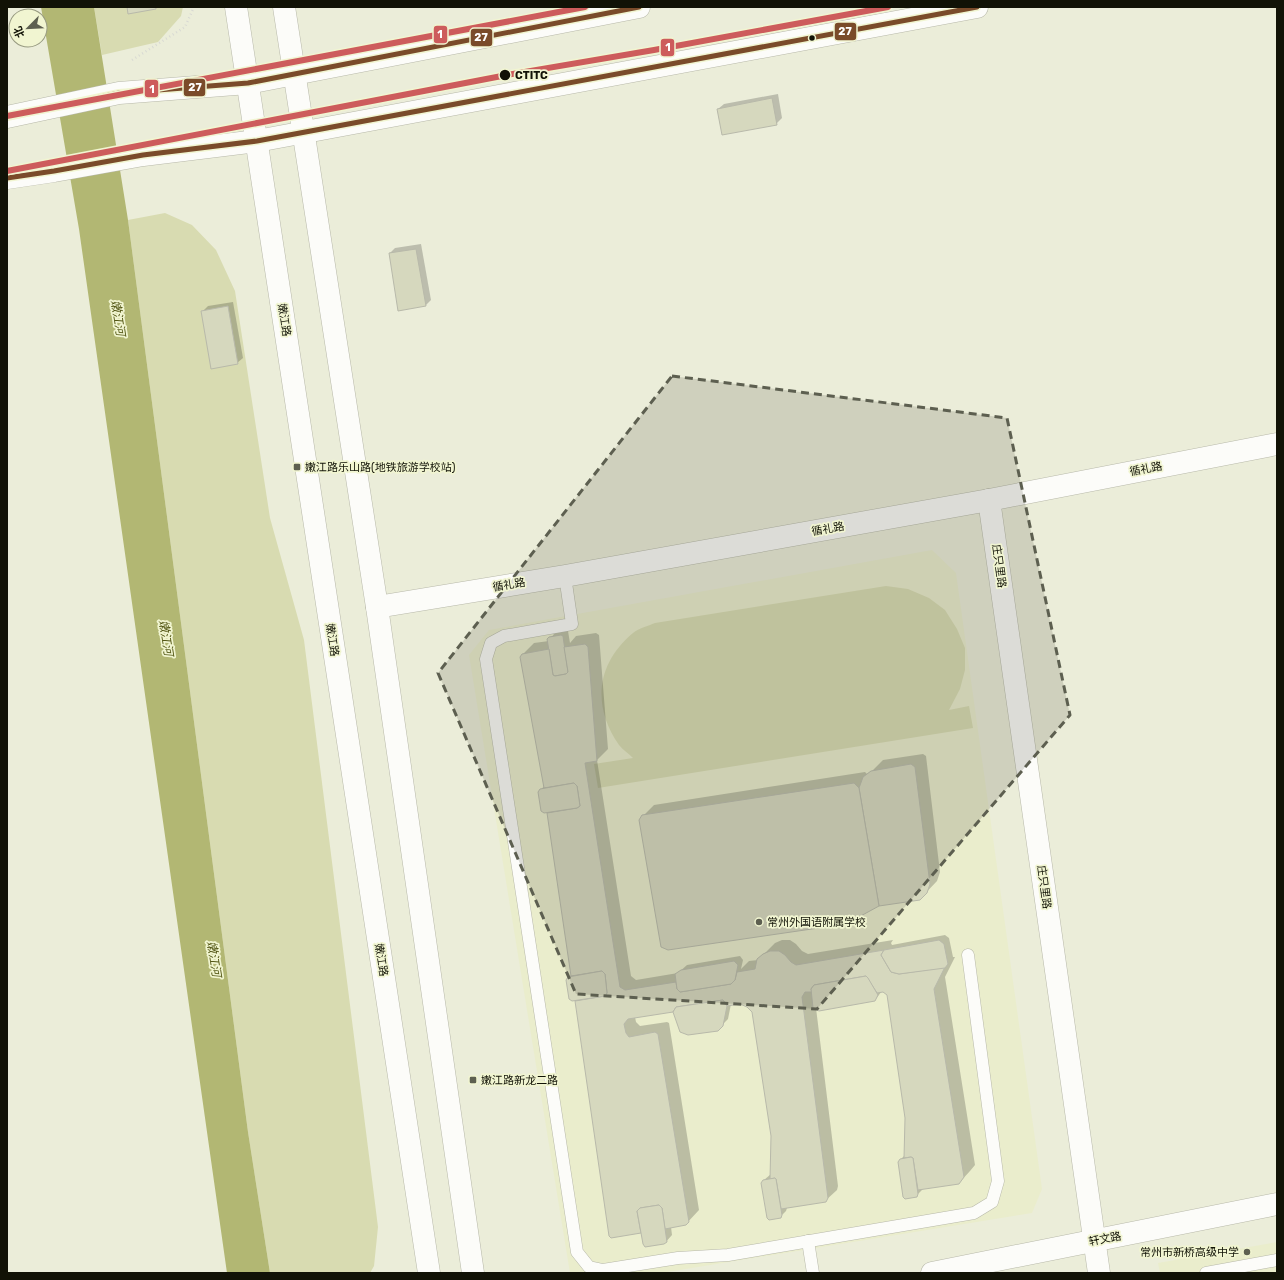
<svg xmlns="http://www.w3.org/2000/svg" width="1284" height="1280" font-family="Rubik,'Noto Sans SC',sans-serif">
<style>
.built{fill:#eaedcc}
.green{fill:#d8dbb1}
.water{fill:#b2b773}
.shadow{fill:#0003}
.building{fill:#d6d8be;stroke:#b8b9aa}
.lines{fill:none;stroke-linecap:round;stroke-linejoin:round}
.service-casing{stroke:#b7b8a9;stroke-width:13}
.minor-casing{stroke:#b7b8a9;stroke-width:23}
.tertiary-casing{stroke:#b7b8a9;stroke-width:23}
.secondary-casing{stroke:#b7b8a9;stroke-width:23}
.path{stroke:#d8d9d3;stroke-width:2.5;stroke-dasharray:1 3;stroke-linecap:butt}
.service{stroke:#fcfcf9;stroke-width:12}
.minor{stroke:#fcfcf9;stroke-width:22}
.tertiary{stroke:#fcfcf9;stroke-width:22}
.secondary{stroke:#fcfcf9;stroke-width:22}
.bus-1-casing{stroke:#f1f5d1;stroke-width:8}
.bus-1{stroke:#7a4b2a;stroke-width:5}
.metro-1-casing{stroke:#f1f5d1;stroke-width:9}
.metro-1{stroke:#cd5c5c;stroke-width:6}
.marked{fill:#5d5f50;fill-opacity:0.2;stroke:#5d5f50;stroke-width:3;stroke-dasharray:8 5;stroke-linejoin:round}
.bus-dot{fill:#111206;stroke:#f1f5d1;stroke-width:1.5}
.poi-dot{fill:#5d5f50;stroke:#f1f5d1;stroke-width:1.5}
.labels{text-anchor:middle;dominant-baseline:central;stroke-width:3.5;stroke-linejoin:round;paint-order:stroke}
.stop-label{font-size:11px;font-weight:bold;fill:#111206;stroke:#f1f5d1;text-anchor:start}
.street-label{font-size:11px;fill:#111206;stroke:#f1f5d1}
.poi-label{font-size:11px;fill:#111206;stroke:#f1f5d1;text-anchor:start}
.water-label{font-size:12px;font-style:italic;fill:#535715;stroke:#f1f5d1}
.line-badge{stroke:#f1f5d1;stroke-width:1.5}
.badge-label{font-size:11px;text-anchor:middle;font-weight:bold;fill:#fff}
</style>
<rect width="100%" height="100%" fill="#ebedd9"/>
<g class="built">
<polygon points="932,550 956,573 1042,1189 1032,1213 661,1273 570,1273 469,655 489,630"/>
<polygon points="1277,1242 1277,1273 1160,1273 1158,1263"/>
</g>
<g class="green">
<polygon points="94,7 183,7 181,16 158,42 102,55"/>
<polygon points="165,213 192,225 216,250 235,291 270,518 304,640 378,1227 374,1266 370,1273 270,1273 248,1132 128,220"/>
<path d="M886 586 908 589 929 598 945 610 957 629 965 648V670L960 689 949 710 969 706 973 728 598 788 594 764 633 758C628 753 623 750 619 745 592 706 596 664 633 633 639 628 648 626 655 623Z"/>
</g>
<polygon class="water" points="41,7 94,7 128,220 248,1132 270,1273 227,1273 79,229"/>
<g class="shadow">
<polygon points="778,94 782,118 776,124 718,109 724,104"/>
<polygon points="421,244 431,300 425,306 390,253 395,248"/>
<polygon points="233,302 243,358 237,363 202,312 208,306"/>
<polygon points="556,631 568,631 570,643 576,636 596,633 599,635 608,749 597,760 631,976 636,980 678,973 687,965 740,956 743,960 741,969 749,961 758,960 775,943 782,940 790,940 796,944 802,951 808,954 893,940 891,943 892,945 945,935 949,938 953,957 955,957 945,977 975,1165 970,1171 959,1183 924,1188 916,1196 900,1160 905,1155 906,1118 888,995 882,991 875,1000 816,1008 838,1186 837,1190 825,1201 787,1208 786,1211 780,1217 764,1180 771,1174 772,1136 753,1012 748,1006 740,1003 731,1004 728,1019 717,1030 676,1010 635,1017 636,1022 640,1026 667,1022 669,1023 699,1210 686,1224 671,1227 672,1235 664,1244 642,1231 610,1235 576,1000 569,977 572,974 548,813 550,812 541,790 544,786 523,654 534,643 549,641"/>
<polygon points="923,754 926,756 940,872 937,881 920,899 643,816 654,805 865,772 868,775 883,760"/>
</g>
<g class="building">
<polygon points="127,7 156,7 156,9 128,14"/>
<polygon points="772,98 777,125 722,135 717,109"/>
<polygon points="416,249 426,306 398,311 389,253"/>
<polygon points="228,306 238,364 211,369 201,311"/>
<polygon points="561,635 563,636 568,672 566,674 555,676 553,675 547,639 549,637"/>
<polygon points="585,644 588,647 597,761 585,763 620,987 625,990 676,982 677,989 680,992 731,984 735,980 737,972 755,969 757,959 763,954 770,951 779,951 785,955 791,962 796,965 884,950 881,955 891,972 899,974 945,967 934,989 964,1177 959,1184 918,1190 913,1158 911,1157 904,1158 905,1118 887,995 883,992 877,993 866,976 814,985 811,989 812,992 805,992 802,997 828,1198 826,1202 781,1209 776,1179 775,1178 770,1179 771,1136 752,1012 747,1007 740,1004 727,1006 723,1000 676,1007 673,1012 628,1019 624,1024 626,1033 629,1037 655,1032 658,1034 689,1222 686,1225 665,1229 662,1208 659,1205 640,1208 637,1211 641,1233 611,1238 609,1236 575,1001 605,996 607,993 605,974 602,971 571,976 547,813 577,808 580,806 577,786 574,783 544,788 520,657 522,654 549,649 553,675 555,676 566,674 568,672 564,647"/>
<polygon points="911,764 915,767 930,884 927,893 920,900 879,906 859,788 863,777 871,771"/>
<polygon points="574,783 577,786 580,806 577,808 544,813 541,811 538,792 540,789"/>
<polygon points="854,783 859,788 879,906 846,924 668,950 661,947 639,820 642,815"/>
<polygon points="939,940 944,944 948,964 945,968 899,974 891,972 881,955 884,950"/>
<polygon points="734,961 738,965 735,980 731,984 680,992 677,989 675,974 681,970"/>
<polygon points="602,971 605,974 607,993 605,996 572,1001 569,999 566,980 568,977"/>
<polygon points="866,976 868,978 878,995 875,1001 819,1011 813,1008 811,989 814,985"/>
<polygon points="723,1000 727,1006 723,1026 718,1031 688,1035 680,1032 673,1012 676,1007"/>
<polygon points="911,1157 913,1158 918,1194 917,1197 905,1199 903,1197 898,1162 900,1159"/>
<polygon points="775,1178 776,1179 782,1215 781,1218 769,1220 767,1218 761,1183 763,1180"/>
<polygon points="659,1205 662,1208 667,1242 664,1244 645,1247 643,1244 637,1211 640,1208"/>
</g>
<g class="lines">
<g class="service-casing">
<g id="service">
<polyline points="565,576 572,624 504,636 491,643 486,659 577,1252 589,1267 603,1270 678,1258 728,1255 974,1213 992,1202 998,1181 968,955"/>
<polyline points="808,1241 813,1273"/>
<polyline points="1206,1273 1277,1260"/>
</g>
</g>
<g class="minor-casing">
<g id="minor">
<polyline points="989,500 1099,1273"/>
<polyline points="377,607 565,576 989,500 1277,444"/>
</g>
</g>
<g class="tertiary-casing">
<polyline id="tertiary" points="932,1273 1277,1204"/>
</g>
<g class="secondary-casing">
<g id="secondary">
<polyline points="236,7 429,1273"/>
<polyline points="284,7 377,607 473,1273"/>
<polyline points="7,117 119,93 248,83 639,7"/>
<polyline points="7,178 54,171 143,155 257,141 977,7"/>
</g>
</g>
<polyline class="path" points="132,60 185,27 194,7"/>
<use href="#service" class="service"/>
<use href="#minor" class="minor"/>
<use href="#tertiary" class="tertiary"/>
<use href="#secondary" class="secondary"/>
<g class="bus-1-casing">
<g id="bus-1">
<polyline points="7,117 119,93 248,83 639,7"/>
<polyline points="7,178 54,171 143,155 257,141 977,7"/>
</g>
</g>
<use href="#bus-1" class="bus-1"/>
<g class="metro-1-casing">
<g id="metro-1">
<polyline points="7,116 585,7"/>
<polyline points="7,171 507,75 654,50 888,7"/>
</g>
</g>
<use href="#metro-1" class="metro-1"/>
</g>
<path class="marked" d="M672 376 1007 418 1070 715 817 1009 576 994 438 673Z"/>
<g class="bus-dot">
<circle cx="812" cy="38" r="3.5"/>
<circle cx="505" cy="75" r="6"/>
</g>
<g class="poi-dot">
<rect x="293" y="463" width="8" height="8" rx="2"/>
<circle cx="759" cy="922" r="4"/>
<rect x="469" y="1076" width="8" height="8" rx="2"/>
<circle cx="1247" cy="1252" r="4"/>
</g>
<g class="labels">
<g class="stop-label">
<text x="515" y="75">CTITC</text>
</g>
<g class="street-label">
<text transform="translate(284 320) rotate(81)">嫩江路</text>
<text transform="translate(1146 469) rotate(-11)">循礼路</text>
<text transform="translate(828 529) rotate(-10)">循礼路</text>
<text transform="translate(999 566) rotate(82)">庄只里路</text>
<text transform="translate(509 585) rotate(-9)">循礼路</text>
<text transform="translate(332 640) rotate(81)">嫩江路</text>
<text transform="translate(1044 887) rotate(82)">庄只里路</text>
<text transform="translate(381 960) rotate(81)">嫩江路</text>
<text transform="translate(1105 1239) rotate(-11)">轩文路</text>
</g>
<g class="poi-label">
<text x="305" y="467">嫩江路乐山路(地铁旅游学校站)</text>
<text x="767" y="922">常州外国语附属学校</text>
<text x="481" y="1080">嫩江路新龙二路</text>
<text x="1239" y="1252" text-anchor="end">常州市新桥高级中学</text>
</g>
<g class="water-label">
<text transform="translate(118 318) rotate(81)">嫩江河</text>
<text transform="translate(166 638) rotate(81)">嫩江河</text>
<text transform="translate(214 959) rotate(81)">嫩江河</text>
</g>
</g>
<g class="line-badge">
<rect x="834" y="22" width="23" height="19" rx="4" fill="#7a4b2a"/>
<rect x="433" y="25" width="15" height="19" rx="4" fill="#cd5c5c"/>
<rect x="470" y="28" width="23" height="19" rx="4" fill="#7a4b2a"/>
<rect x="660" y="38" width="15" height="19" rx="4" fill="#cd5c5c"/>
<rect x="183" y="78" width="23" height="19" rx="4" fill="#7a4b2a"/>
<rect x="144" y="79" width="15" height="19" rx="4" fill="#cd5c5c"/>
</g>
<g class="badge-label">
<text x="845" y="35">27</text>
<text x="440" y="38">1</text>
<text x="481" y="41">27</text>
<text x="668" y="51">1</text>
<text x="195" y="91">27</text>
<text x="152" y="93">1</text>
</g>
<rect width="1284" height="1280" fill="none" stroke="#111206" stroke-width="16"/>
<g transform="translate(28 28) rotate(246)"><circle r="19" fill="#f1f5d1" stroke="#979a80"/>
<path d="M0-3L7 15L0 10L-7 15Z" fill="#5d5f50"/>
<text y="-6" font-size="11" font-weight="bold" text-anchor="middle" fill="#111206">北</text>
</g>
</svg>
